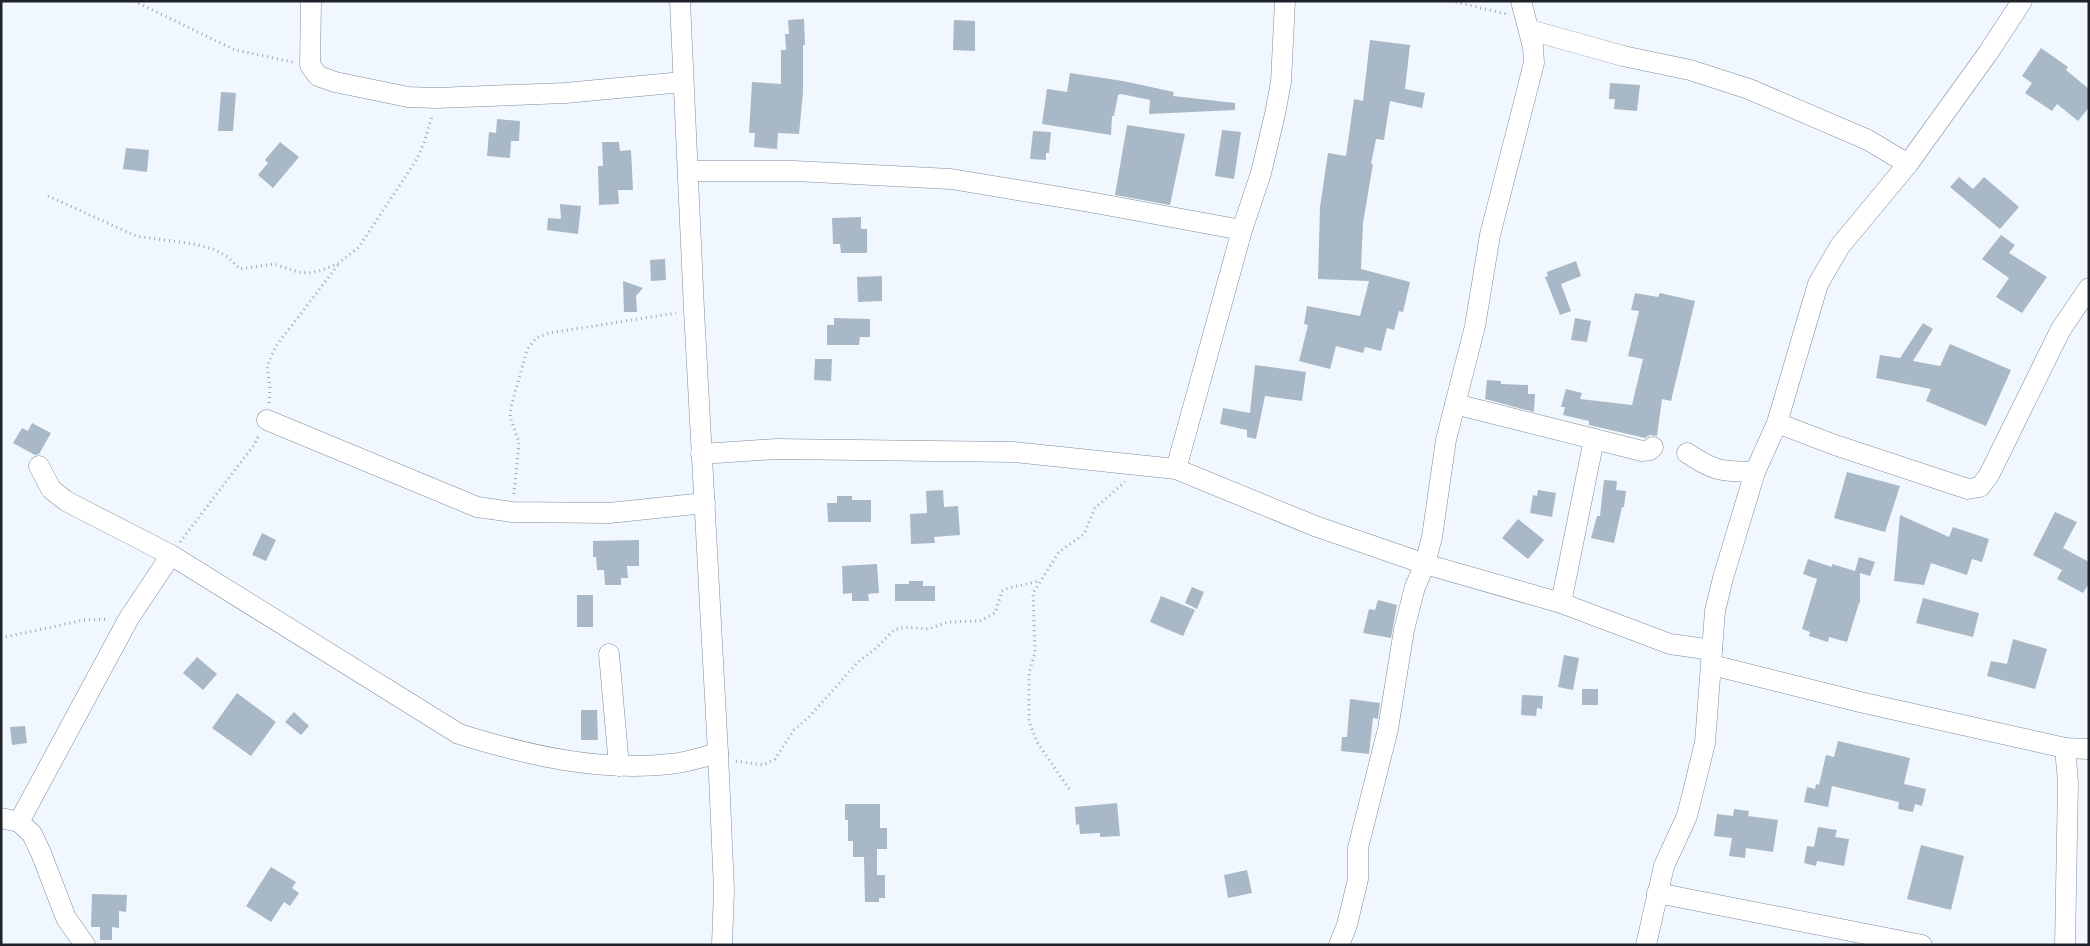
<svg xmlns="http://www.w3.org/2000/svg" width="2090" height="946" font-family="Roboto,sans-serif">
<style>
.building{fill:#a9b8c7}
.lines{fill:none;stroke-linecap:round;stroke-linejoin:round}
.minor-casing{stroke:#7e8c9b;stroke-width:21}
.path{stroke:#9fa5ac;stroke-width:3;stroke-dasharray:1 4;stroke-linecap:butt}
.minor{stroke:#fff;stroke-width:20}
</style>
<rect width="100%" height="100%" fill="#f1f7fe"/>
<g class="building">
<polygon points="804,19 805,45 803,45 803,92 799,134 778,133 777,149 754,147 755,133 749,133 752,82 781,84 781,50 786,50 785,34 789,34 788,20"/>
<polygon points="954,20 975,21 975,51 953,50"/>
<polygon points="1370,40 1410,45 1405,89 1425,93 1422,108 1390,101 1384,140 1376,139 1371,164 1373,164 1363,223 1361,269 1410,282 1403,312 1399,311 1394,330 1387,328 1381,351 1365,347 1363,353 1336,346 1330,369 1299,361 1308,325 1304,324 1307,306 1360,316 1369,281 1318,279 1320,207 1328,153 1346,156 1354,99 1363,101"/>
<polygon points="2041,48 2068,67 2066,70 2089,89 2089,107 2078,121 2057,104 2052,111 2025,93 2032,83 2022,76"/>
<polygon points="1070,73 1123,81 1174,92 1173,96 1235,103 1235,110 1149,114 1150,100 1121,94 1118,95 1114,116 1112,116 1111,135 1042,124 1047,89 1067,92"/>
<polygon points="1610,83 1640,85 1637,111 1614,109 1615,99 1609,99"/>
<polygon points="221,92 236,93 233,131 218,131"/>
<polygon points="497,119 520,121 519,141 511,141 510,158 487,156 489,132 496,133"/>
<polygon points="1127,125 1185,134 1170,205 1115,195"/>
<polygon points="1222,130 1241,132 1234,179 1215,176"/>
<polygon points="1033,131 1051,132 1049,153 1046,153 1046,160 1030,159"/>
<polygon points="280,142 299,157 273,188 258,175 268,163 265,160"/>
<polygon points="602,142 619,142 620,151 631,150 633,190 618,190 619,204 599,205 598,166 603,166"/>
<polygon points="126,148 149,150 147,172 123,169"/>
<polygon points="1959,177 1973,189 1984,177 2019,207 2000,229 1950,187"/>
<polygon points="560,204 581,206 578,234 547,230 548,218 561,219"/>
<polygon points="861,217 861,229 867,229 867,253 841,253 840,244 833,244 832,218"/>
<polygon points="2001,235 2015,245 2009,253 2047,277 2022,313 1996,297 2009,278 1982,259"/>
<polygon points="665,259 666,280 651,281 650,260"/>
<polygon points="1576,261 1581,276 1561,284 1571,311 1560,315 1545,277 1548,276 1547,272"/>
<polygon points="882,276 882,301 858,302 857,277"/>
<polygon points="623,281 643,288 636,296 637,312 624,312"/>
<polygon points="1635,293 1658,297 1660,293 1695,301 1671,401 1662,399 1657,436 1650,435 1645,438 1589,425 1589,421 1563,415 1565,407 1561,407 1566,389 1582,393 1580,399 1632,405 1643,359 1628,356 1639,311 1631,310"/>
<polygon points="834,318 870,319 870,337 860,337 859,345 827,345 827,325 834,325"/>
<polygon points="1575,318 1591,321 1587,342 1571,340"/>
<polygon points="1923,323 1933,329 1913,361 1940,366 1950,344 2011,370 1986,426 1926,401 1931,389 1876,378 1880,355 1900,358"/>
<polygon points="815,359 832,359 831,381 814,380"/>
<polygon points="1255,365 1306,372 1302,401 1265,396 1256,439 1247,437 1247,430 1220,424 1223,408 1250,413"/>
<polygon points="1487,380 1501,381 1501,384 1528,385 1528,394 1535,394 1534,412 1485,399"/>
<polygon points="32,423 51,433 39,454 35,455 13,443 22,428 28,431"/>
<polygon points="1847,472 1900,486 1885,532 1834,518"/>
<polygon points="1604,480 1617,481 1616,490 1626,491 1624,507 1622,507 1614,543 1591,538 1597,516 1600,516"/>
<polygon points="943,490 944,507 958,506 960,535 934,537 935,543 911,544 910,514 927,513 926,491"/>
<polygon points="1538,490 1556,493 1552,517 1530,513 1533,495 1537,496"/>
<polygon points="837,496 852,496 852,500 871,500 871,522 828,522 827,503 837,503"/>
<polygon points="2055,512 2077,522 2063,548 2089,562 2089,583 2083,593 2057,579 2062,570 2033,555"/>
<polygon points="1900,515 1949,537 1953,527 1989,539 1982,562 1972,559 1967,575 1931,563 1924,585 1894,581"/>
<polygon points="1518,519 1544,540 1528,559 1502,538"/>
<polygon points="262,533 276,540 266,561 252,555"/>
<polygon points="639,540 639,566 627,566 628,578 621,578 621,585 605,585 604,570 597,570 596,557 593,557 593,541"/>
<polygon points="1859,557 1875,562 1870,576 1860,573 1860,603 1859,603 1847,642 1829,637 1828,642 1809,636 1810,632 1802,629 1817,579 1803,574 1808,559 1832,567 1832,564 1855,571"/>
<polygon points="877,564 879,593 868,594 869,601 852,601 852,593 843,594 842,566"/>
<polygon points="909,581 923,581 923,586 935,586 935,601 895,601 895,584 909,584"/>
<polygon points="1192,587 1204,592 1197,609 1185,603"/>
<rect x="577" y="595" width="16" height="32"/>
<polygon points="1161,596 1195,610 1183,636 1150,622"/>
<polygon points="1923,598 1979,613 1973,637 1916,623"/>
<polygon points="1378,600 1397,605 1391,638 1363,633 1369,609 1375,610"/>
<polygon points="2013,639 2047,649 2035,689 1987,676 1991,661 2007,664"/>
<polygon points="1564,655 1579,658 1573,690 1558,687"/>
<polygon points="197,657 217,674 203,690 183,673"/>
<rect x="1582" y="689" width="16" height="16"/>
<polygon points="237,693 276,722 251,756 212,728"/>
<polygon points="1522,695 1543,696 1542,709 1537,708 1536,716 1521,715"/>
<polygon points="1350,699 1380,703 1378,719 1373,718 1369,754 1341,751 1342,737 1347,737"/>
<polygon points="581,710 597,710 598,740 581,740"/>
<polygon points="294,712 309,726 301,735 285,722"/>
<polygon points="25,726 27,743 12,745 10,727"/>
<polygon points="1838,741 1910,758 1904,784 1926,789 1922,806 1915,804 1913,812 1898,809 1899,802 1832,786 1828,807 1804,802 1807,787 1815,789 1816,784 1819,785 1826,755 1834,757"/>
<polygon points="1117,803 1120,836 1100,837 1100,833 1080,834 1079,824 1076,825 1075,807"/>
<polygon points="845,804 880,804 880,828 887,828 887,849 877,849 877,875 885,875 885,898 879,898 879,902 865,902 864,857 853,857 853,841 848,841 848,820 845,820"/>
<polygon points="1734,809 1749,811 1748,816 1778,820 1773,852 1746,848 1745,858 1729,856 1732,838 1714,836 1717,814 1733,816"/>
<polygon points="1818,827 1837,830 1835,837 1849,839 1844,866 1817,861 1816,866 1804,863 1807,846 1814,847"/>
<polygon points="1921,845 1964,856 1951,910 1907,899"/>
<polygon points="271,867 296,882 292,888 299,893 290,906 284,902 271,922 246,906"/>
<polygon points="1247,870 1252,893 1228,898 1224,875"/>
<polygon points="92,894 127,895 126,912 119,911 119,928 112,927 112,940 100,940 100,927 91,927"/>
</g>
<g class="lines">
<g class="minor-casing">
<g id="minor">
<polyline points="311,1 310,65 318,76 335,82 408,97 436,98 565,93 683,82"/>
<polyline points="680,1 694,310 718,753 724,890 722,945"/>
<polyline points="1530,30 1623,56 1690,70 1749,89 1868,140 1908,164"/>
<polyline points="689,171 794,171 951,179 1084,201 1242,230"/>
<polyline points="1455,404 1642,451 1650,450 1653,447"/>
<polyline points="267,420 477,507 512,512 609,513 705,503"/>
<polyline points="1777,423 1835,445 1968,489 1980,487 1989,475 2061,329 2089,288"/>
<path d="M1687 453C1715 472 1722 471 1755 472"/>
<polyline points="701,454 776,449 1014,452 1176,469 1315,526 1425,564 1561,603 1670,644 1712,650"/>
<path d="M39 466 51 489 66 501 171 555 459 734C527 755 598 772 670 764 686 763 702 757 718 753"/>
<polyline points="1176,469 1242,230 1261,173 1275,114 1281,82 1285,1"/>
<polyline points="1561,603 1594,439"/>
<polyline points="609,654 619,766"/>
<polyline points="1712,665 1860,702 2065,748 2089,749"/>
<polyline points="2065,748 2068,782 2065,945"/>
<polyline points="1,818 19,822 32,834 41,853 66,918 85,945"/>
<polyline points="19,822 129,618 171,555"/>
<polyline points="1657,893 1922,945"/>
<polyline points="1339,945 1347,925 1358,879 1358,848 1388,729 1404,630 1415,587 1425,564 1432,537 1446,440 1475,326 1490,235 1534,63 1533,47 1521,1"/>
<polyline points="1646,945 1664,866 1687,816 1705,743 1715,611 1723,578 1755,472 1777,423 1818,284 1840,246 1908,164 1988,53 2022,1"/>
</g>
</g>
<g class="path">
<polyline points="134,1 235,50 293,62"/>
<polyline points="1451,1 1507,14"/>
<polyline points="48,196 136,236 194,244 213,249 228,257 240,269 274,264 298,272 309,273 323,270 339,263 359,247 417,159 424,143 432,116"/>
<polyline points="269,403 270,387 267,366 276,346 338,265"/>
<polyline points="514,494 519,442 510,417 511,407 527,350 536,338 549,333 676,313"/>
<polyline points="180,542 254,445 259,435"/>
<polyline points="1,638 84,620 109,619"/>
<polyline points="736,761 763,765 775,759 794,730 809,717 858,662 874,650 894,630 905,627 928,629 948,622 980,621 995,613 1002,591 1005,589 1039,581"/>
<polyline points="1069,789 1037,742 1029,721 1029,673 1035,653 1033,593 1059,552 1084,534 1095,508 1125,482"/>
</g>
<use href="#minor" class="minor"/>
</g>
<rect width="2090" height="946" fill="none" stroke="#1d2329" stroke-width="5"/>
</svg>
